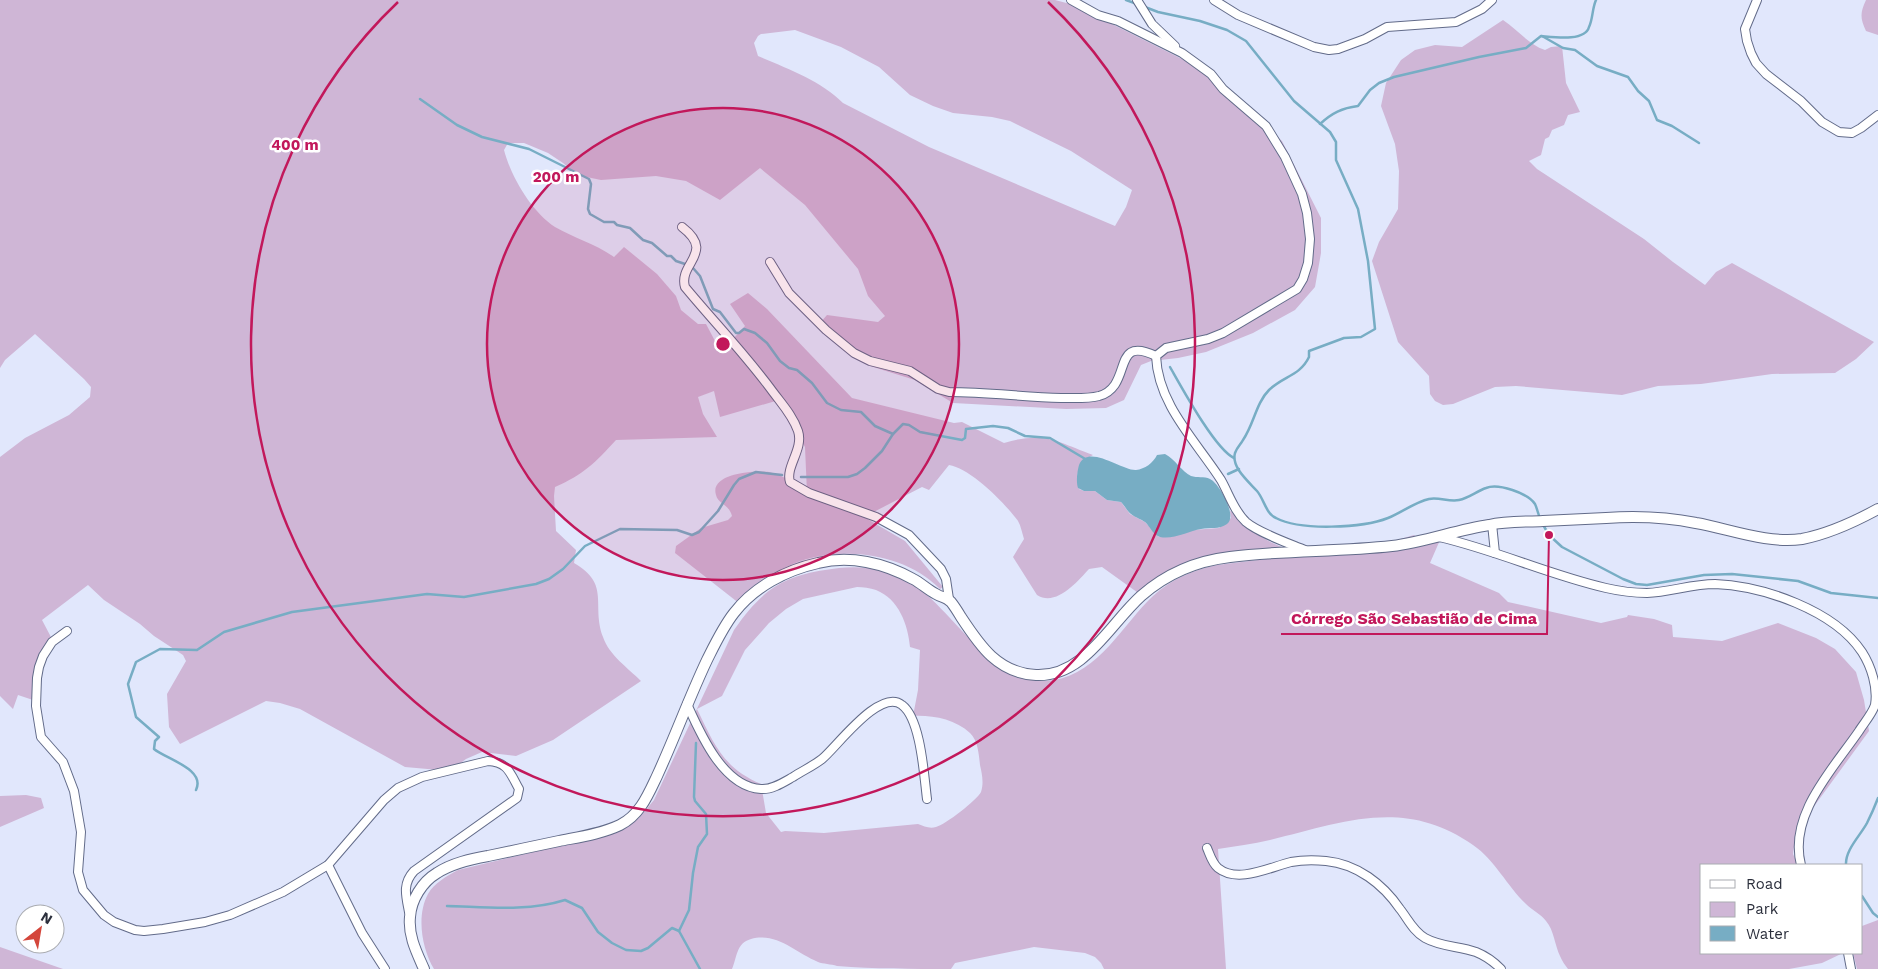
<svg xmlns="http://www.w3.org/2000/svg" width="1878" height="969" font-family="'Work Sans',sans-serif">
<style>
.green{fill:#cfb6d6;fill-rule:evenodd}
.water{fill:#77adc4}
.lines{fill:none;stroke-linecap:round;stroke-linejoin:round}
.stream{stroke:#77adc4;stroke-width:2.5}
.minor-casing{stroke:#626b89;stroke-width:10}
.major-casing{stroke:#626b89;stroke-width:12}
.minor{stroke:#fff;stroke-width:8}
.major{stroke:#fff;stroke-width:10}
.ring{fill:none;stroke:#c2185b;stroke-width:2.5}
.centre{fill:#c2185b;stroke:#fff;stroke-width:2.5}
.ring-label{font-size:15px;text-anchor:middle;font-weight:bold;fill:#c2185b;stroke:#fff;stroke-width:5;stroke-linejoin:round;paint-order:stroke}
.leader{fill:none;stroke:#c2185b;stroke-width:2}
.callout-dot{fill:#c2185b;stroke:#fff;stroke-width:2}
.callout-label{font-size:16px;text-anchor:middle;font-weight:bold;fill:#c2185b;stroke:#fff;stroke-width:5;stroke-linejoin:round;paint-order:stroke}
</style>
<rect width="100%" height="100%" fill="#e1e7fc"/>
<g class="green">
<path d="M0 0H1055L1074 5 1204 70 1282 141 1321 218V253L1315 287 1295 310 1253 333 1206 352 1178 358 1151 361 1141 365 1124 400 1106 408 1066 409 953 403 915 380 870 366 825 329 820 323 827 315 878 322 885 316 868 296 858 269 805 205 760 168 720 200 686 181 656 176 601 180 577 175 563 163 548 153 524 143H508L504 150C511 177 532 212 555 227 574 238 596 244 614 257L624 247 657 274 676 296 681 310 698 324H706L715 341 733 339 745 326 730 304 748 293 767 309 852 398 954 423 962 422 1004 443C1044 431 1056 441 1093 455L1082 461C1077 470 1076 479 1079 489L1084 491H1095L1107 500 1121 502 1130 514 1145 522 1159 537H1170L1192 530 1219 528 1231 518 1230 511C1242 516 1242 522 1251 529 1261 538 1274 544 1286 549L1212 557 1141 595 1102 567 1089 569C1077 582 1056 607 1037 595L1013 557 1024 539C1022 533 1021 526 1018 521 1005 503 970 468 949 465L929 490 922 487 864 517 905 541 943 587 940 589C902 550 831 544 784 568 767 577 754 590 740 604L675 553 676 546 701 528 728 520 732 516C729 504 718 504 716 495 709 473 756 470 769 472 784 475 796 485 807 493L805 447 779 400 720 417 714 391 698 397 703 414 717 437 616 440C596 462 583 475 555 487L554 496 556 531 576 550 574 563C611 584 591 605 603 637 609 655 628 668 641 681L553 740 516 756 482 752 466 759 450 771 405 767 300 709 280 703 266 701 180 744 169 727 167 694 186 661 183 655 154 636 140 624 104 600 88 585 42 620 52 639 42 660 33 700 18 695 13 709 0 696V457L25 438 69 415 90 397 91 387 84 379 35 334 5 360 0 368ZM795 30 841 47 879 67 910 95 933 106 953 113 992 117 1010 121 1071 151 1132 190 1126 207 1115 226 929 147 843 103C820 80 788 69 758 56L754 43 758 36 761 34Z"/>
<path d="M1866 0H1878V35L1866 31C1860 18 1860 13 1866 0Z"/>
<path d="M1503 20C1518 30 1528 44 1545 50L1551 47 1562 46 1566 83 1580 112 1568 115 1564 125 1552 130 1549 137 1545 139 1541 155 1529 161 1537 169 1644 239 1673 262 1705 285 1716 272 1732 263 1874 342 1856 359 1835 373 1772 374 1701 384 1658 386 1622 395 1516 386 1495 387 1453 404 1443 405 1435 401 1430 394 1429 376 1398 342 1372 261 1379 242 1398 209 1399 171 1395 144 1381 106 1386 83 1401 60 1415 50 1435 45 1462 47Z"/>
<path d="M1414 535 1419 539 1440 540 1430 563 1499 593 1508 602 1601 623 1627 617 1628 615 1654 619 1672 625 1673 637 1722 641 1778 623 1816 638 1835 649 1856 672 1864 700 1869 731 1796 831 1793 854 1798 865H1702V953H1843L1822 963 1789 969H1568C1565 965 1562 961 1560 956 1555 946 1554 930 1546 921 1541 914 1532 910 1526 904 1507 886 1495 860 1473 845 1405 797 1343 822 1270 840 1253 844 1235 846 1218 849L1226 969H1104L1101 963 1095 957 1085 953 1034 947 955 963 951 969C913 969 874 969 837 966 831 964 823 964 818 962 796 953 777 932 751 939 736 943 737 958 732 969H434C422 949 416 916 428 894 434 883 447 876 458 870L592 838 630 824 639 818 654 800 734 630C760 593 779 577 825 570 850 565 880 566 903 578 932 594 951 621 975 644 981 650 989 655 996 660 1002 665 1010 673 1017 676 1027 680 1044 682 1054 680 1099 673 1123 624 1153 596 1171 579 1194 570 1217 565L1380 545ZM857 587C863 587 870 588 876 590 899 599 908 625 910 647L920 650 918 690 913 716C932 715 955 719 970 733 978 740 979 756 980 765 982 774 984 783 981 792 977 800 945 825 936 827 929 829 924 826 918 824L824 833 785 831 781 832 766 813 761 784C723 768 714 744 697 709L722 696 745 650 769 623 786 609 803 599Z"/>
<polygon points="26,795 41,798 44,808 0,827 0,796"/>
<polygon points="1878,920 1878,969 1857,969 1853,953 1862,953 1862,926"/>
<polygon points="0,947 63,969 0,969"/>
</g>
<path class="water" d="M1165 454C1175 459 1182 472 1191 476 1197 478 1204 476 1210 479 1219 483 1238 516 1227 524 1219 530 1210 527 1201 529 1189 531 1173 540 1160 537 1154 535 1151 529 1147 524 1143 519 1135 518 1131 514 1127 511 1125 506 1121 502L1107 500 1095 491H1084L1078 488C1076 482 1077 472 1079 465 1088 443 1122 471 1136 470 1145 469 1153 463 1157 455Z"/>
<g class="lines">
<g class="stream">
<polyline points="1126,0 1137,4"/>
<path d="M1145 7 1158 12 1200 21 1227 30 1246 41 1294 101 1330 132 1336 142V160L1358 209 1368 261 1375 329 1361 337 1344 338 1309 351V357C1300 376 1283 376 1269 390 1256 403 1254 424 1243 440 1241 444 1237 447 1235 453 1231 467 1248 481 1257 491 1264 499 1266 514 1276 518 1300 531 1363 528 1388 518 1401 513 1415 502 1429 499 1439 497 1449 502 1459 500 1469 498 1477 491 1486 488 1498 483 1528 493 1535 504 1537 508 1538 514 1540 518"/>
<polyline points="1542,36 1563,48 1575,50 1597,66 1628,77 1638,91 1649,101 1657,120 1672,126 1699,143"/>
<polyline points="420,99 457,125 482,137 529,149 589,179 591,184 588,209 590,214 604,222 614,222 617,225 630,228 643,240 652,243 667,256 671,256 676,261 685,264"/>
<path d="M1320 124C1332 113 1342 108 1358 106L1370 90 1379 83 1394 77 1479 57 1526 48 1541 36C1553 37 1585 42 1589 27 1593 19 1592 9 1596 0"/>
<polyline points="693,268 700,276 713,309 720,312 736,333 739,333 744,329 755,333 767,343 780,361 789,368 797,370 812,383 827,403 841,410 861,412 875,426 893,434"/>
<path d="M1170 367C1182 388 1215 449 1234 458"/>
<polyline points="1228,474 1239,469"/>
<polyline points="801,477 848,477 857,474 865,468 882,451 893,434 903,424 909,425 920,432 962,440 965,438 966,429 993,426 1008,428 1025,436 1050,438 1087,460"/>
<polyline points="1542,523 1549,535 1562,547 1623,579 1636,584 1647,585 1704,575 1732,574 1798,581 1831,593 1878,598"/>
<path d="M196 790C206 769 166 759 154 749L155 741 159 737 136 717 128 684 136 662 160 649 197 650 224 632 292 612 427 594 464 597 536 584 549 579 563 569 585 546 620 529 677 530 692 535 699 532 718 511 734 485 739 479 756 472 782 475"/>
<path d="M1846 865C1845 850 1860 836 1867 823 1871 815 1875 806 1878 798"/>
<polyline points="1862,896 1873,913 1878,917"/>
<path d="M447 906C486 907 527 912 565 900L582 908 598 932 612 943 626 950 641 951 648 948 672 928 679 931 700 969"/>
<polyline points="679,931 689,910 693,873 698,847 707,834 706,814 695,801 694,797 696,743"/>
</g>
<g class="minor-casing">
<g id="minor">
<path d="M1071 0 1098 15 1118 21 1182 53 1211 74 1223 89 1266 126 1285 157 1302 194 1307 213 1310 239 1308 263 1303 279 1297 289 1223 333 1208 339 1166 348 1156 356C1158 405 1196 441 1221 480 1229 494 1234 511 1246 522 1259 533 1288 543 1305 550"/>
<polyline points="1137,0 1152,24 1175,46"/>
<polyline points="1214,0 1238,15 1314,47 1329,50 1338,49 1365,39 1387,27 1456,22 1482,9 1492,0"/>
<polyline points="1757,0 1745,29 1747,41 1751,53 1756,63 1766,74 1801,101 1822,122 1839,132 1852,133 1861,128 1878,115"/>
<path d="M682 227C716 253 678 263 685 287 714 322 746 355 773 392 782 404 793 416 798 431 804 449 785 467 790 482L809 493 876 517 909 535 941 569 946 579 949 599"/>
<path d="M770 262 789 293 826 330 854 353 870 361 910 371 938 389 949 392C987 392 1023 397 1061 398 1073 398 1087 399 1099 396 1134 386 1110 334 1156 356"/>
<polyline points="1492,524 1495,553"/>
<path d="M1439 537C1496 550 1549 575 1606 588 1619 591 1634 593 1647 593 1670 592 1692 584 1715 584 1763 586 1834 610 1862 652 1871 666 1878 687 1875 705 1872 714 1864 723 1859 731 1833 769 1788 815 1801 865"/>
<path d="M67 631 52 642 43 656 39 667 37 678 36 706 41 737 63 762 74 791 81 832 78 872 83 890 104 915 114 922 135 930 144 931 163 929 205 922 230 915 283 892 328 865 384 800 398 788 422 777 488 761C508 762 510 773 519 789L517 798 414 871C402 884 406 896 409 912"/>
<path d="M687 704C700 733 723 787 761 789 772 790 784 782 793 777 802 771 813 766 822 759 836 748 880 687 902 705 921 719 924 776 927 799"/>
<path d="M1207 848C1210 855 1212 863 1218 868 1238 884 1270 867 1291 862 1302 860 1314 860 1326 861 1357 864 1383 884 1400 909 1408 919 1413 931 1425 938 1441 947 1459 946 1476 952 1486 956 1494 962 1501 969"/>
<polyline points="328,865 362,933 385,969"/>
<polyline points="1848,953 1851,969"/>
</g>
</g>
<g class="major-casing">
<path id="major" d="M424 969C417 953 408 936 410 917 411 900 422 882 437 873 452 863 471 859 488 856 512 851 535 846 559 841 579 837 601 834 620 825 640 815 648 795 657 776 675 737 689 698 707 660 715 644 723 627 734 613 754 587 786 570 818 563 850 555 884 563 913 579 921 583 928 590 936 594 944 599 944 595 951 602 955 607 958 612 961 617 980 646 998 673 1036 675 1084 677 1109 625 1141 596 1166 574 1196 561 1230 557 1284 550 1338 552 1392 546 1425 542 1456 530 1489 525 1506 521 1525 522 1543 521 1564 520 1585 519 1606 518 1636 516 1666 517 1696 523 1730 529 1767 544 1802 539 1828 534 1856 521 1878 509"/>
</g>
<use href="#minor" class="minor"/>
<use href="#major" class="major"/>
</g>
<circle cx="723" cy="344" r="236" fill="#c2185b" fill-opacity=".12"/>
<g class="ring">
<circle cx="723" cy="344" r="236"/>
<path d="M1048 2A472 472 0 1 1 398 2"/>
</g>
<circle cx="723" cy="344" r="8" class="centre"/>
<g class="ring-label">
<text x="295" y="150">400 m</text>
<text x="556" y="182">200 m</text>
</g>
<path class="leader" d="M1549 535L1547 634H1281"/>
<circle class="callout-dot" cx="1549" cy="535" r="5"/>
<g class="callout-label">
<text x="1414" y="624">Córrego São Sebastião de Cima</text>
</g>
<rect x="1700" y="864" width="162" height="90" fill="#ffffff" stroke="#aaacb1"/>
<rect x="1710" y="880" width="25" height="8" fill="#ffffff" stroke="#aaacb1"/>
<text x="1746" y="889" font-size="15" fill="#2b2f3c">Road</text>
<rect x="1710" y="902" width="25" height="15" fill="#cfb6d6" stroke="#aaacb1"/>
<text x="1746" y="914" font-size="15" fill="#2b2f3c">Park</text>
<rect x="1710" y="926" width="25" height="15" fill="#77adc4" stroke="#aaacb1"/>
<text x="1746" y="939" font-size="15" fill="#2b2f3c">Water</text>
<g transform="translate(40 929) rotate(31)"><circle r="24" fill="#ffffff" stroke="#aaacb1"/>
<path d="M0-4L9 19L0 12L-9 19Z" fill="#d4463b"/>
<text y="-8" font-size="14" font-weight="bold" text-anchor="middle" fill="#2b2f3c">N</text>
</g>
</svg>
